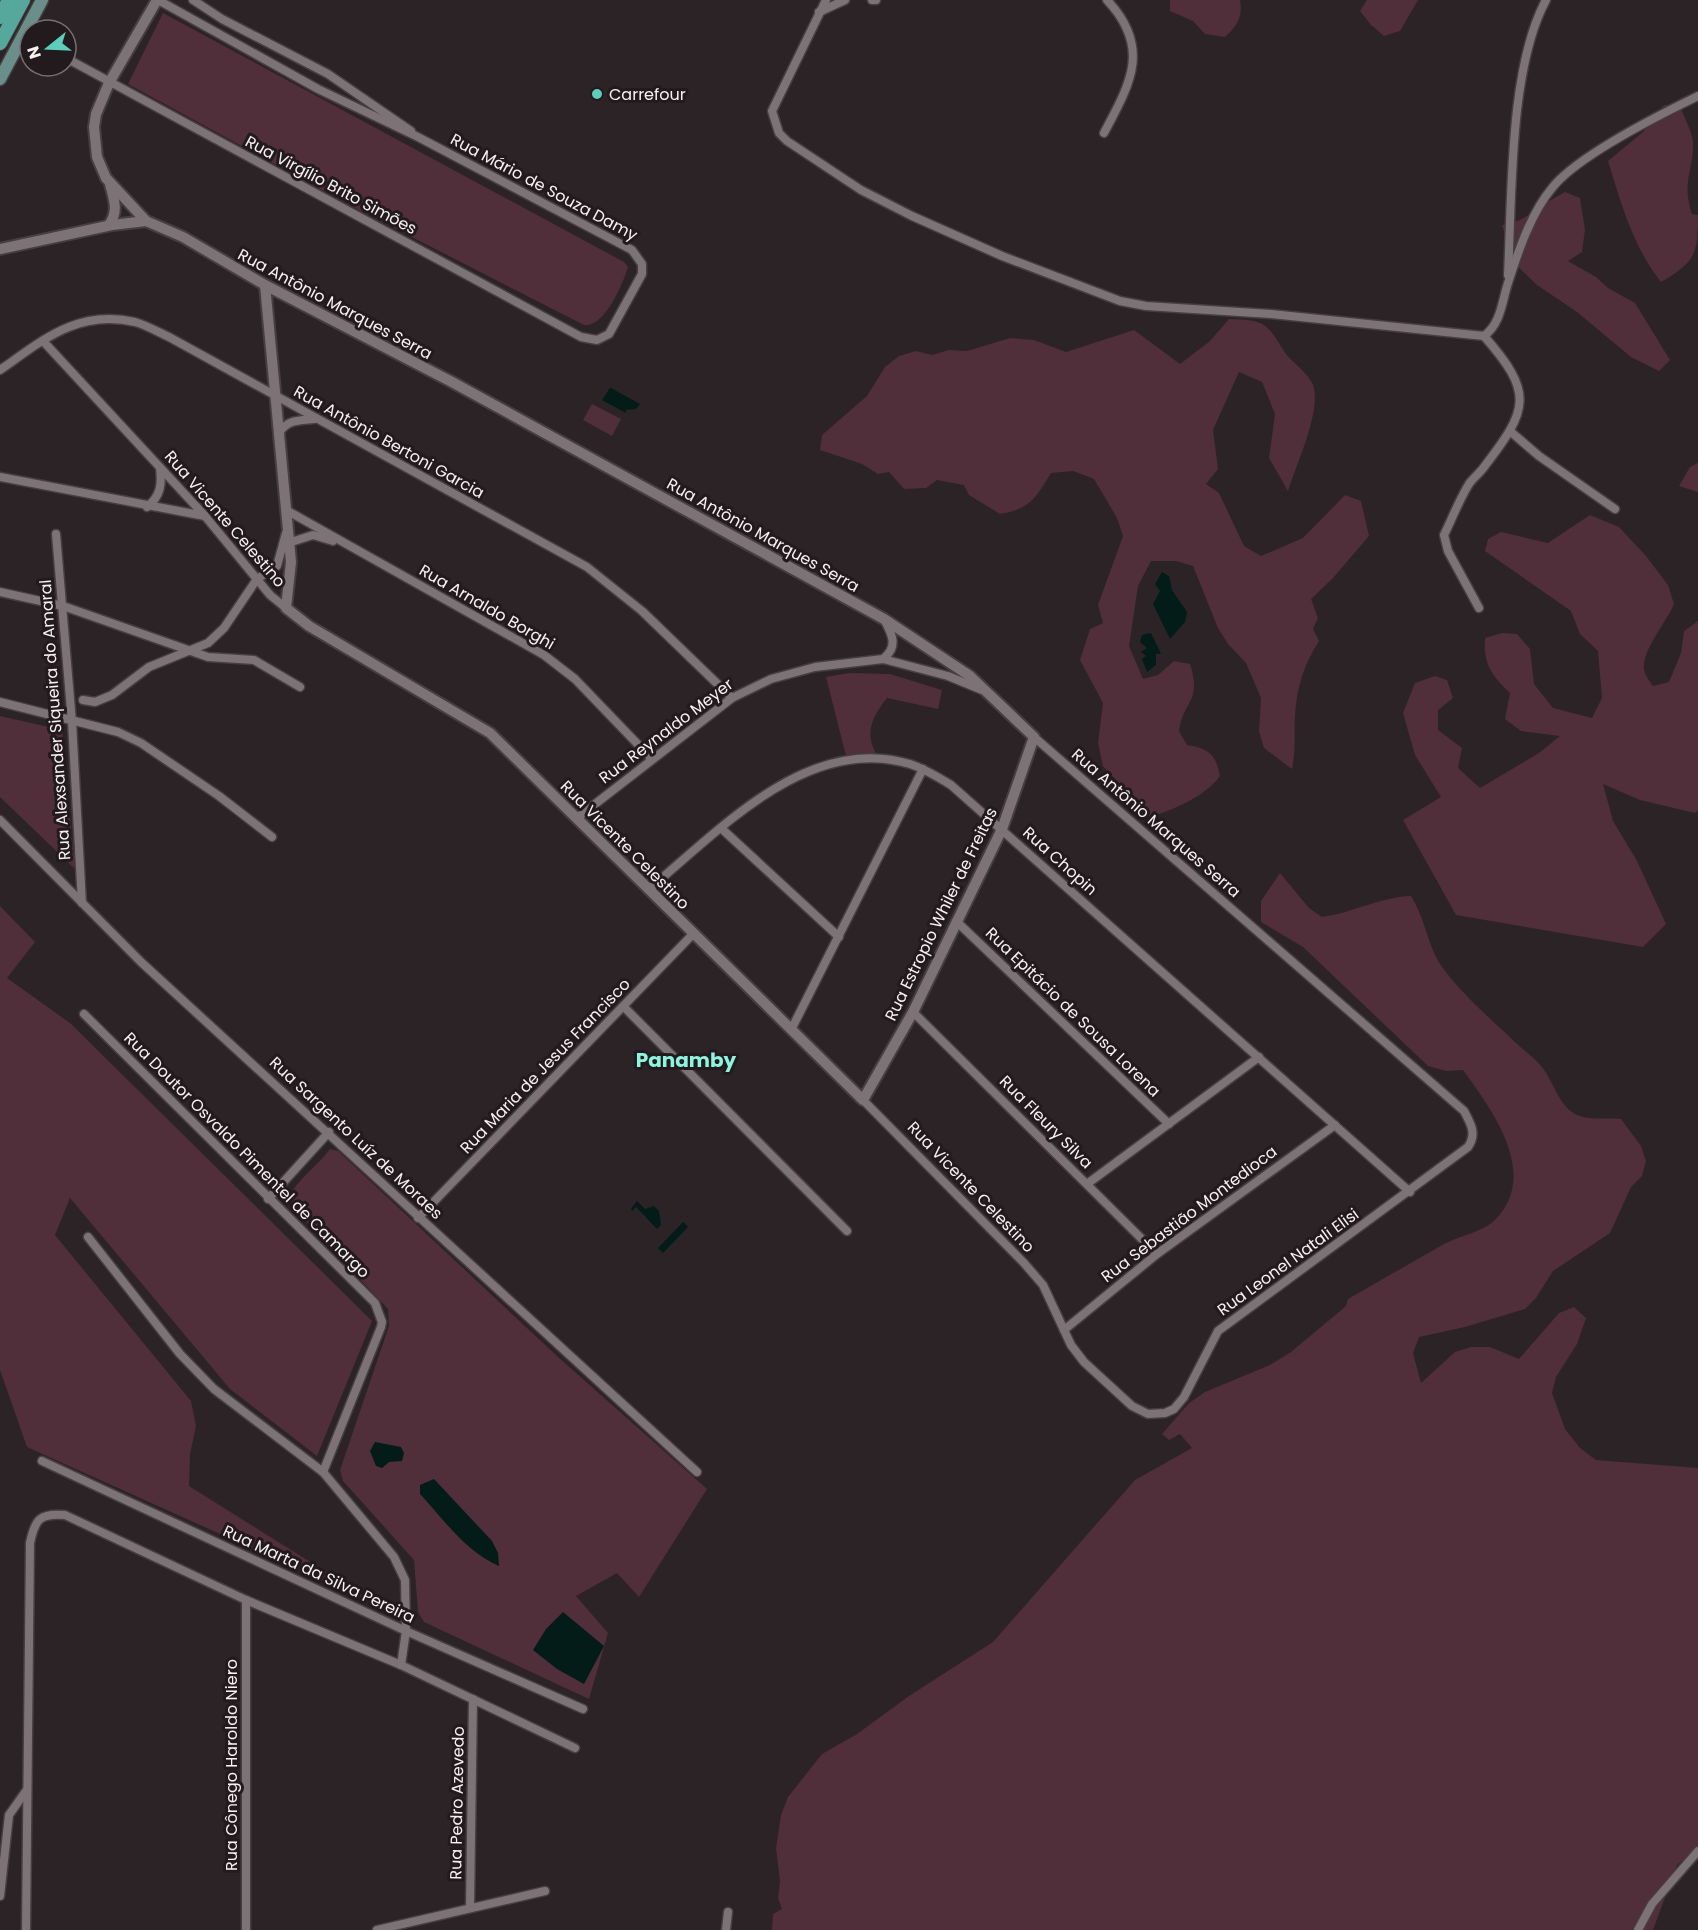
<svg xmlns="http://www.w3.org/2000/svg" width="1698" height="1930" font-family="Poppins,sans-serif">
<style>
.green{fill:#502e3a}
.water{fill:#031c17}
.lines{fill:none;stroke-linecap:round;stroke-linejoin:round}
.minor-casing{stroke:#463e41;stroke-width:11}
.tertiary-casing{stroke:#463e41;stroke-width:14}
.secondary-casing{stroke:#463e41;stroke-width:15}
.primary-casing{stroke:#463e41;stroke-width:16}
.minor{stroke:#7d7376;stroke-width:8}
.tertiary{stroke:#7d7376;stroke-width:10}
.secondary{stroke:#6a8e89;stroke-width:12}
.primary{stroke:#57a89c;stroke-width:14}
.poi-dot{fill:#5cceba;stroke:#221a1c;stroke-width:2}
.labels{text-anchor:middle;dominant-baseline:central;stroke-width:6;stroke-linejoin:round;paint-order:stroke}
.poi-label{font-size:16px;fill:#f7f0f2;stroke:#221a1c;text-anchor:start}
.street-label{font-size:16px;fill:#f7f0f2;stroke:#221a1c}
.quarter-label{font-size:20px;font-weight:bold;fill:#8ef3df;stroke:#221a1c}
</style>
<rect width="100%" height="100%" fill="#2c2326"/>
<g class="green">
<path d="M1170 0H1240C1243 17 1237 26 1225 37L1205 34 1193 21 1170 11Z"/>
<polygon points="1367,0 1418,0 1400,31 1384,36 1371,25 1360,11"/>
<path d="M163 13 624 262 628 267C623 284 604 328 584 325L361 211 128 84Z"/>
<path d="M1664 105 1680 106C1684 117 1692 131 1693 142 1694 171 1681 180 1692 214L1698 215C1698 255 1695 262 1661 282 1633 247 1621 203 1608 161L1643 132Z"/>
<path d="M1565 192 1580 198 1585 230 1582 252 1568 261 1596 277 1608 288 1635 303 1670 360 1659 371 1631 357 1577 312 1537 285 1514 263 1502 225C1529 221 1542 203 1565 192Z"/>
<path d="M1229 319C1267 320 1266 323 1286 354 1293 363 1309 374 1313 385 1322 411 1296 465 1288 491L1269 458 1275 414 1262 382 1239 372 1213 430 1218 469 1206 484 1219 493 1244 546 1261 556 1303 538 1345 495 1361 501 1369 536 1333 578 1311 599 1318 618 1313 629 1319 641C1304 664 1296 689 1295 717 1294 735 1296 750 1292 769L1264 748 1259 731 1261 698 1246 663 1228 644 1218 628 1193 566 1176 561H1151L1138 586 1129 646 1143 679 1158 675 1174 661 1190 664C1202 702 1184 699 1179 731L1187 745C1209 748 1216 755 1220 776 1206 796 1171 811 1147 818L1138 804 1103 766 1098 743 1103 703 1080 660 1090 629 1103 623 1098 605 1123 536 1117 518 1094 479 1073 471 1051 473C1036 498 1030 509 1000 514L969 495 964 485 937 480 926 488 904 489 889 472 878 474 862 464 820 450 822 435 867 396 885 367 899 356 916 351 932 355 949 350 967 351 1010 338 1034 340 1066 352 1134 330 1180 364 1210 341Z"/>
<polygon points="592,404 621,419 612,436 583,420"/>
<polygon points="1698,463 1698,492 1679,486 1690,467"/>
<path d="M1590 515 1619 527 1646 556 1668 585 1674 604C1666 623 1642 650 1644 669 1645 675 1650 682 1653 686L1669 682 1681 653 1684 631 1698 621V810L1695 813 1640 800 1603 784 1613 821 1637 861 1666 924 1643 947 1456 915 1403 820 1441 797 1415 755 1403 713 1415 683 1435 676 1447 680 1453 698 1438 710V730L1462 748 1458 768 1480 788 1539 753 1560 736 1521 731 1505 719 1510 693C1492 676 1483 664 1485 638L1502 633 1517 634 1530 649 1534 684 1553 708 1592 718 1602 698 1598 651 1580 634 1571 611 1485 551 1488 539 1501 532 1548 543Z"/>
<path d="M849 673 890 674 942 690 938 709 887 698C872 717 864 733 877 755L846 756 826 677Z"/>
<polygon points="0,716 62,730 75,869 0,797"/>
<path d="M1280 873 1309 908 1322 917C1352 913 1380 897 1411 896 1423 915 1426 935 1435 955 1448 982 1493 1021 1515 1042 1524 1051 1534 1057 1542 1067 1553 1081 1558 1102 1572 1112 1586 1122 1605 1117 1621 1119L1641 1146 1646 1161 1642 1176 1631 1187 1610 1233 1553 1271 1536 1298 1525 1309 1465 1327 1419 1337 1413 1353 1421 1383 1455 1352 1471 1347H1490L1519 1359 1559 1313 1574 1307 1586 1318 1577 1344 1556 1377 1552 1393 1565 1429 1580 1448 1596 1460 1698 1468V1848L1677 1865 1653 1930H772L773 1914 782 1909 778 1898 780 1881 776 1848 781 1815 788 1797 822 1754 857 1734 909 1696 993 1642 1135 1480 1192 1448 1180 1434 1169 1440 1162 1434 1189 1403 1205 1392 1270 1365 1291 1352 1346 1306 1348 1299C1380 1281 1412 1262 1444 1244 1459 1236 1482 1232 1494 1221 1541 1175 1492 1110 1463 1070L1446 1071 1428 1066 1303 947 1261 922V901Z"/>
<polygon points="0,906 35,942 7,978 70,1023 372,1321 317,1456 230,1389 70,1198 55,1235 191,1401 196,1426 190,1454 189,1486 382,1607 27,1447 0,1370"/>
<path d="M330 1149 338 1151 558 1357 707 1489 639 1597 617 1573 576 1596 608 1633 589 1699 424 1622 418 1612 414 1560 343 1481 340 1470 389 1326 388 1309 297 1212 288 1199C297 1179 317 1167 330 1149Z"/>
</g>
<g class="water">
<polygon points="610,388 611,388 640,404 636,409 626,410 626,413 602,400"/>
<polygon points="1162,572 1169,576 1172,590 1187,612 1185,622 1170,639 1153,604 1160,591 1155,584"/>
<polygon points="1151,633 1161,654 1156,654 1156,665 1147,672 1142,659 1146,656 1141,652 1147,648 1140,642 1142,635"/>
<polygon points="637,1201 645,1209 654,1206 659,1211 661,1225 657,1229 636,1207 632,1211 631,1209"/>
<polygon points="683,1222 688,1227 663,1253 658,1248"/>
<polygon points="375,1442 401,1447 404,1453 402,1461 389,1462 382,1468 376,1466 370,1451"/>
<path d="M434 1479 492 1541 498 1553 499 1566C466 1552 444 1520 420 1494V1485Z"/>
<polygon points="563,1612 604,1646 584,1684 557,1669 533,1650 546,1629"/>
</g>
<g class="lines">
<g class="minor-casing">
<g id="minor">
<polyline points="193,0 222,19 328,74 411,131"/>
<path d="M826 0 772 111 779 133 787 141 861 190 912 216 1002 256 1120 301 1146 306 1271 314 1484 336C1501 324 1502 301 1508 283 1518 252 1531 213 1552 188 1577 156 1659 115 1698 96"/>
<polyline points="872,0 876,0"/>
<polyline points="819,12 845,0"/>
<polyline points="66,58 581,337 597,340 609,334 642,274 642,264 632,250 418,137 318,89 158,0"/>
<path d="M1104 133C1130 84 1152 48 1107 0"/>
<path d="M1508 275C1512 197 1509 68 1546 0"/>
<polyline points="43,341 205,516 270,595 286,608"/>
<path d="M0 370C43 340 78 309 135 322 146 325 158 332 169 337L587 567 642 611 732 698"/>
<polyline points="1511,432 1539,456 1615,509"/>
<path d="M279 433C287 420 299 420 314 419"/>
<polyline points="0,477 205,516"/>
<path d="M147 507C161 496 162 484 160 468"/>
<polyline points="286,510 544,655 575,679 651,758"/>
<polyline points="56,534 72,722 82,903"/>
<polyline points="288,543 313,535 333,541"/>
<polyline points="0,592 63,606 208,657 254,660 300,687"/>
<path d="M1479 608 1448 551 1444 535C1452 519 1459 500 1469 484 1473 478 1480 473 1484 467 1529 409 1534 393 1484 336"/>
<path d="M883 659C898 647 893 636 885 621"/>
<polyline points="83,700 95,702 112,695 149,667 208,643 224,628 257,579 277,566 286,533"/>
<polyline points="0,702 118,732 141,743 219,796 272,837"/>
<polyline points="577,818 732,698 771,679 815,667 883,659 948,676 982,690"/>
<polyline points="0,820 141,962 697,1472"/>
<polyline points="722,829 839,937"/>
<path d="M649 889C719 831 808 733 910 764 925 769 938 777 951 785L1410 1192"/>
<polyline points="956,921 1169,1124"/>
<polyline points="624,1007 847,1231"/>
<polyline points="913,1012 1157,1254"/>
<polyline points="84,1014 375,1303 382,1322 381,1327 323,1472"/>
<polyline points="791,1030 923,769"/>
<path d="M863 1100 1024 1263 1043 1285 1071 1345 1084 1362 1132 1406 1148 1414 1165 1413 1174 1409 1184 1397 1218 1331 1468 1147C1477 1134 1471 1124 1464 1111L1034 737"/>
<polyline points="1087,1184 1259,1057"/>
<polyline points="268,1199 329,1132"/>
<polyline points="418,1218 693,934"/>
<polyline points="88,1237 180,1354 214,1389 323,1472 394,1557 405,1580 406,1631 401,1665"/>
<polyline points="1064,1330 1157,1254 1335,1125"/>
<polyline points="42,1461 406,1631 583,1709"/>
<polyline points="246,1600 246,1930"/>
<polyline points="0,1896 9,1815 26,1791"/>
<polyline points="470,1907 473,1699"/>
<path d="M26 1930 30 1543C35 1519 40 1513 65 1515L246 1600 401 1665 575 1748"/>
<polyline points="377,1930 545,1891"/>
<polyline points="726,1930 728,1912"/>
<polyline points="1638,1930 1652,1904 1698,1851"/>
</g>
</g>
<g class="tertiary-casing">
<g id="tertiary">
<polyline points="157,0 109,83 96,114 94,127 97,157 106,178 146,221 183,237 265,285 452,382 884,619 970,676 1034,737 1002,829 913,1012 863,1100 490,733 309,626 286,608 291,562 265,285"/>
<path d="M109 225C119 211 114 200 110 184"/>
<polyline points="0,249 112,225 146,221"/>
</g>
</g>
<g class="secondary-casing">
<polyline id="secondary" points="0,79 42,0"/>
</g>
<g class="primary-casing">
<g id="primary">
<polyline points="0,17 9,0"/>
<polyline points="0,43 23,0"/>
</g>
</g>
<use href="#minor" class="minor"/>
<use href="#tertiary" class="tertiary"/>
<use href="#secondary" class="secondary"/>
<use href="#primary" class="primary"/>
</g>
<circle class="poi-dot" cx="597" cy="94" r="6"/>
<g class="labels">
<g class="poi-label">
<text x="609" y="94">Carrefour</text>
</g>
<g class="street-label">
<text transform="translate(331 185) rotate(28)">Rua Virgílio Brito Simões</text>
<text transform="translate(544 187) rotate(28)">Rua Mário de Souza Damy</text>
<text transform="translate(335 304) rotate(28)">Rua Antônio Marques Serra</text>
<text transform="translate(389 442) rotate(29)">Rua Antônio Bertoni Garcia</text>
<text transform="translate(225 519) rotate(49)">Rua Vicente Celestino</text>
<text transform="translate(763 535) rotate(29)">Rua Antônio Marques Serra</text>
<text transform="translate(487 607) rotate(30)">Rua Arnaldo Borghi</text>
<text transform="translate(55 720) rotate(-94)">Rua Alexsander Siqueira do Amaral</text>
<text transform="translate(666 731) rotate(-37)">Rua Reynaldo Meyer</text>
<text transform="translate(1156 823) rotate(41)">Rua Antônio Marques Serra</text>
<text transform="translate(625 845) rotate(45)">Rua Vicente Celestino</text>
<text transform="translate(1060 861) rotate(42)">Rua Chopin</text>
<text transform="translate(941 914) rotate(-64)">Rua Estropio Whiler de Freitas</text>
<text transform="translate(1073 1012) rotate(44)">Rua Epitácio de Sousa Lorena</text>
<text transform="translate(545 1066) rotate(-46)">Rua Maria de Jesus Francisco</text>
<text transform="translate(1046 1122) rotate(45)">Rua Fleury Silva</text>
<text transform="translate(356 1138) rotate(43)">Rua Sargento Luíz de Moraes</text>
<text transform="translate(247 1155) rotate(45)">Rua Doutor Osvaldo Pimentel de Camargo</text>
<text transform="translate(971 1187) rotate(46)">Rua Vicente Celestino</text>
<text transform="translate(1189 1214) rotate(-37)">Rua Sebastião Montedioca</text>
<text transform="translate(1288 1262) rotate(-36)">Rua Leonel Natali Elisi</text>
<text transform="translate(319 1574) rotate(25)">Rua Marta da Silva Pereira</text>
<text transform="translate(231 1765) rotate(-90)">Rua Cônego Haroldo Niero</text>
<text transform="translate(457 1803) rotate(-89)">Rua Pedro Azevedo</text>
</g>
<g class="quarter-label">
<text x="686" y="1060">Panamby</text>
</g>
</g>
<g transform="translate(48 48) rotate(252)"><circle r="28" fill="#221a1c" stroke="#777072" stroke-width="1.5"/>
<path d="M0-4.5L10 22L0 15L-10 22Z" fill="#5cceba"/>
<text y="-9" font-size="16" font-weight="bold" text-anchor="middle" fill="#f7f0f2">N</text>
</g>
</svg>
